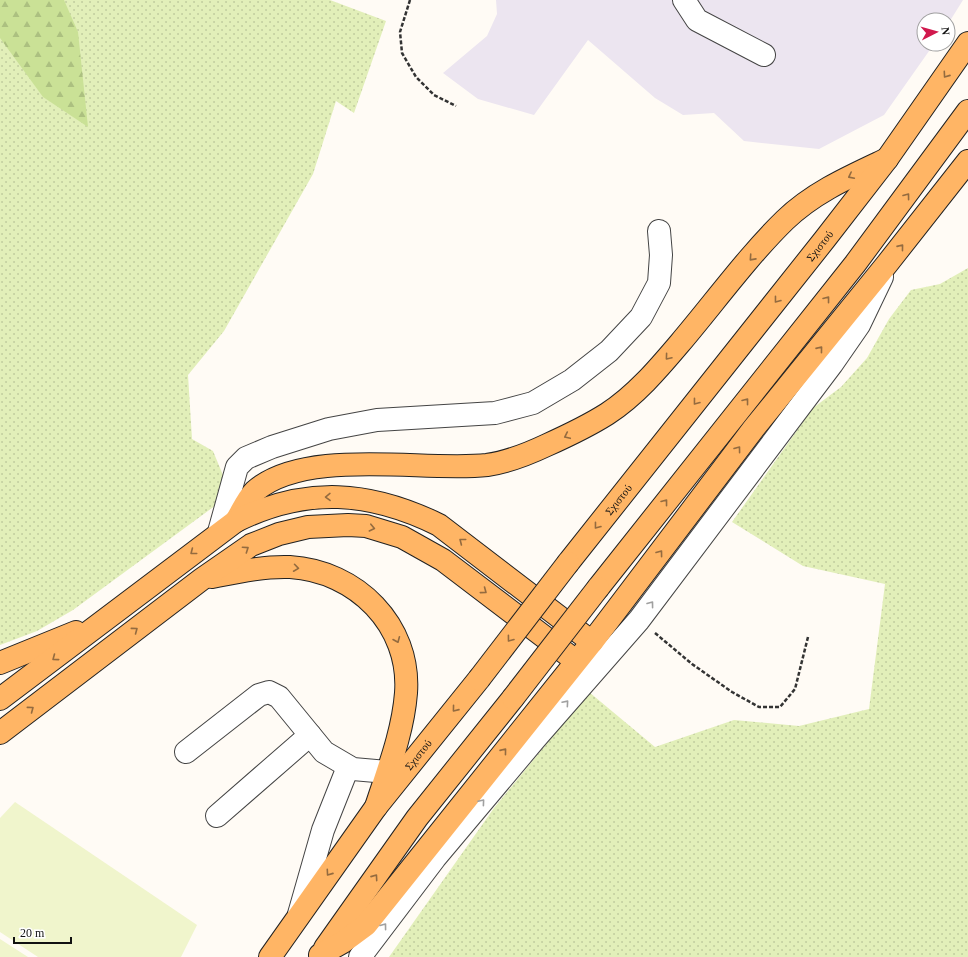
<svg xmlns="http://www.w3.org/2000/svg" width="968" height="957" font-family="'Times New Roman',serif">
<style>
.industrial{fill:#ece5f0}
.grass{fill:url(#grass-dots)}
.forest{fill:url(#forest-firs)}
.pitch{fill:#f0f5cc}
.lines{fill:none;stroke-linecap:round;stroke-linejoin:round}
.minor-casing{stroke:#444;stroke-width:24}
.major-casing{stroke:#222;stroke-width:24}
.path{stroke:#333;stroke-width:2.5;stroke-dasharray:4 2;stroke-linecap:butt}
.minor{stroke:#fff;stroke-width:22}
.major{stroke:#ffb565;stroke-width:22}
.major-bridge-casing{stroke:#222;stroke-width:24;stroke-linecap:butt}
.major-bridge{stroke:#ffb565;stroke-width:22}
.oneway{stroke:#946b3f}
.oneway2{stroke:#a0a0a0}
.labels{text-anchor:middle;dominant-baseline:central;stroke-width:4;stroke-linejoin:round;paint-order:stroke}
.street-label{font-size:11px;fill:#111;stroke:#fff}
</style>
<defs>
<pattern id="grass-dots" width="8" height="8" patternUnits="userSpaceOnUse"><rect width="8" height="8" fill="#e2efb9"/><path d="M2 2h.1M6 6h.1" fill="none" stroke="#c1cc9e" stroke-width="1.8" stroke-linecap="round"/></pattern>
<pattern id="forest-firs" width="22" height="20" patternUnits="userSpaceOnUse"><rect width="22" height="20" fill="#cae196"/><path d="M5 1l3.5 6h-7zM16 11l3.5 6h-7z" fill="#acc080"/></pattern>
</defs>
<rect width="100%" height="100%" fill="#fffbf5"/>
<polygon class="industrial" points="496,0 963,0 948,24 948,20 924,20 924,44 934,44 884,115 819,149 744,141 714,113 683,115 655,98 588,40 534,115 478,99 443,73 487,36 497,14"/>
<g class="grass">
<polygon points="0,0 330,0 386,21 354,113 336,101 313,174 224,331 188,375 192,439 213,451 225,480 227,497 73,610 37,631 0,645"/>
<polygon points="968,268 968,957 389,957 494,808 589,692 655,747 734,720 799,726 869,709 885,584 803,566 732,522 813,408 841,387 867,358 889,319 911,290 940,284"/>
</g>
<polygon class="forest" points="0,0 64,0 78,32 88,127 43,97 0,38"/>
<g class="pitch">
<polygon points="15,802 197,925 181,957 38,957 0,932 0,818"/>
<polygon points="0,939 28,957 0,957"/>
</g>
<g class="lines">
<g class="minor-casing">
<g id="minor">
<polyline points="684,0 697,20 764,55"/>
<polyline points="219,532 237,467 246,458 272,447 329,429 377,420 495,413 533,403 572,380 609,351 641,317 659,283 661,255 659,231"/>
<polyline points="186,752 259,695 269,692 279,697 324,752 353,769 387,772"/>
<polyline points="217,816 310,735"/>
<polyline points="299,914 323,830 348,767"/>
<polyline points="360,957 435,858 535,739 639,620 832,364 859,325 882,277"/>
</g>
</g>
<g class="major-casing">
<g id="major">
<path d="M236 521C242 511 247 499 255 491 306 447 424 472 487 465 508 462 528 454 547 445 567 436 588 426 607 414 635 396 658 369 680 343 714 303 748 256 785 220 814 192 851 176 887 159"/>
<path id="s1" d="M568 563 825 239 887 159 968 43"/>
<path d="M212 577C237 572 264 566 290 567 356 571 411 625 406 693 403 732 388 770 376 807"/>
<polyline points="598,588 855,264 968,111"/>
<polyline points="0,663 76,632"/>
<path d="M0 699 236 521C307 486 370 491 439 525L592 642"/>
<polyline points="0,733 202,579 251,545 279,534 308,527 348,525 366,526 402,537 443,560 576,661"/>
<polyline points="325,948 417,818 513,698"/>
<polyline points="320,955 343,942 366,925 592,642 754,428 887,264 968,161"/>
<path id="s2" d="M270 957 376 807 479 679"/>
</g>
</g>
<g class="path">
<polyline points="410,0 400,32 402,53 416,77 434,95 456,106"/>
<polyline points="655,633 692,664 732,692 759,707 780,707 795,689 808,637"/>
</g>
<use href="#minor" class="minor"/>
<use href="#major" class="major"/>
<g class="major-bridge-casing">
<g id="major-bridge">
<polyline points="479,679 568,563"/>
<polyline points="513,698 598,588"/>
</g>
</g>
<use href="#major-bridge" class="major-bridge"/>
</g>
<defs><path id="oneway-chevron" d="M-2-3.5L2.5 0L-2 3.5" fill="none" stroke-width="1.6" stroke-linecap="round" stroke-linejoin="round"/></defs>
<g class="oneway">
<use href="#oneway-chevron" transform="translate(946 75) rotate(125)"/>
<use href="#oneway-chevron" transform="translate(851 176) rotate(153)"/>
<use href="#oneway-chevron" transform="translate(907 196) rotate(-53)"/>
<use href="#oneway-chevron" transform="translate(901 247) rotate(-51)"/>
<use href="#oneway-chevron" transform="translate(752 258) rotate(132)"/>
<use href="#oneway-chevron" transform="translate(827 299) rotate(-52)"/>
<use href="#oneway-chevron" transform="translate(777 300) rotate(128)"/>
<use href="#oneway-chevron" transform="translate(820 349) rotate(-51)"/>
<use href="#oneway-chevron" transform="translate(668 357) rotate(130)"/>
<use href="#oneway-chevron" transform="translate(746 401) rotate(-52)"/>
<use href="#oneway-chevron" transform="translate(696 402) rotate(128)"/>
<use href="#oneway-chevron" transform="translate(567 436) rotate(155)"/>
<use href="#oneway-chevron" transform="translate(738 449) rotate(-53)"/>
<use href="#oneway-chevron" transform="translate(328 497) rotate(179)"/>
<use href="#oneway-chevron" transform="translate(665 502) rotate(-52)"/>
<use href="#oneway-chevron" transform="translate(597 526) rotate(128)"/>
<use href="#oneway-chevron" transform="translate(372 528) rotate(13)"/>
<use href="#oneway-chevron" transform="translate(462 541) rotate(-142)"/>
<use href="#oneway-chevron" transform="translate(246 549) rotate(-34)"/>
<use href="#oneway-chevron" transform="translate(193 552) rotate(142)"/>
<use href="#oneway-chevron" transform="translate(660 553) rotate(-53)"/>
<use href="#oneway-chevron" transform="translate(296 568) rotate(8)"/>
<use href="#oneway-chevron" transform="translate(484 591) rotate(37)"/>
<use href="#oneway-chevron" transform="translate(135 630) rotate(-37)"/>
<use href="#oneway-chevron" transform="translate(510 639) rotate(127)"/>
<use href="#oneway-chevron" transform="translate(397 640) rotate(67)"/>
<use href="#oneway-chevron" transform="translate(55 658) rotate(143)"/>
<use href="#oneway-chevron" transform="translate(31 709) rotate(-37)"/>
<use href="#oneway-chevron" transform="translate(455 709) rotate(129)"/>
<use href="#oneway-chevron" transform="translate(504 751) rotate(-51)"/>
<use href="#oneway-chevron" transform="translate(329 873) rotate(125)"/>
<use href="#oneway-chevron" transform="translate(375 877) rotate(-55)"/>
</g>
<g class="oneway2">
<use href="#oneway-chevron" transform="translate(651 604) rotate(-53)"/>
<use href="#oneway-chevron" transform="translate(566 703) rotate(-49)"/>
<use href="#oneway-chevron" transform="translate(482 802) rotate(-50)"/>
<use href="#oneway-chevron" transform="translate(384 926) rotate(-53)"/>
</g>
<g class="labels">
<g class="street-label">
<text stroke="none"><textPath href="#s1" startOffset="405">Σχιστού</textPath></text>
<text stroke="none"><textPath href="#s1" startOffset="81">Σχιστού</textPath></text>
<text stroke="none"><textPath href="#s2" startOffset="251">Σχιστού</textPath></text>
</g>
</g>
<g transform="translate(936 32) rotate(84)"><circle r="19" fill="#ffffff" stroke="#a0a0a0"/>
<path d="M0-3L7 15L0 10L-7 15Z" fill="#d1184d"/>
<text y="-6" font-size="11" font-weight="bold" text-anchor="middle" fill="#111111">N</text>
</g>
<path d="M14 937v6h57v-6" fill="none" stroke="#111111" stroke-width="2"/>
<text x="20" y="937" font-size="12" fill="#111111" stroke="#ffffff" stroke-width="3" paint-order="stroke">20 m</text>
</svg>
